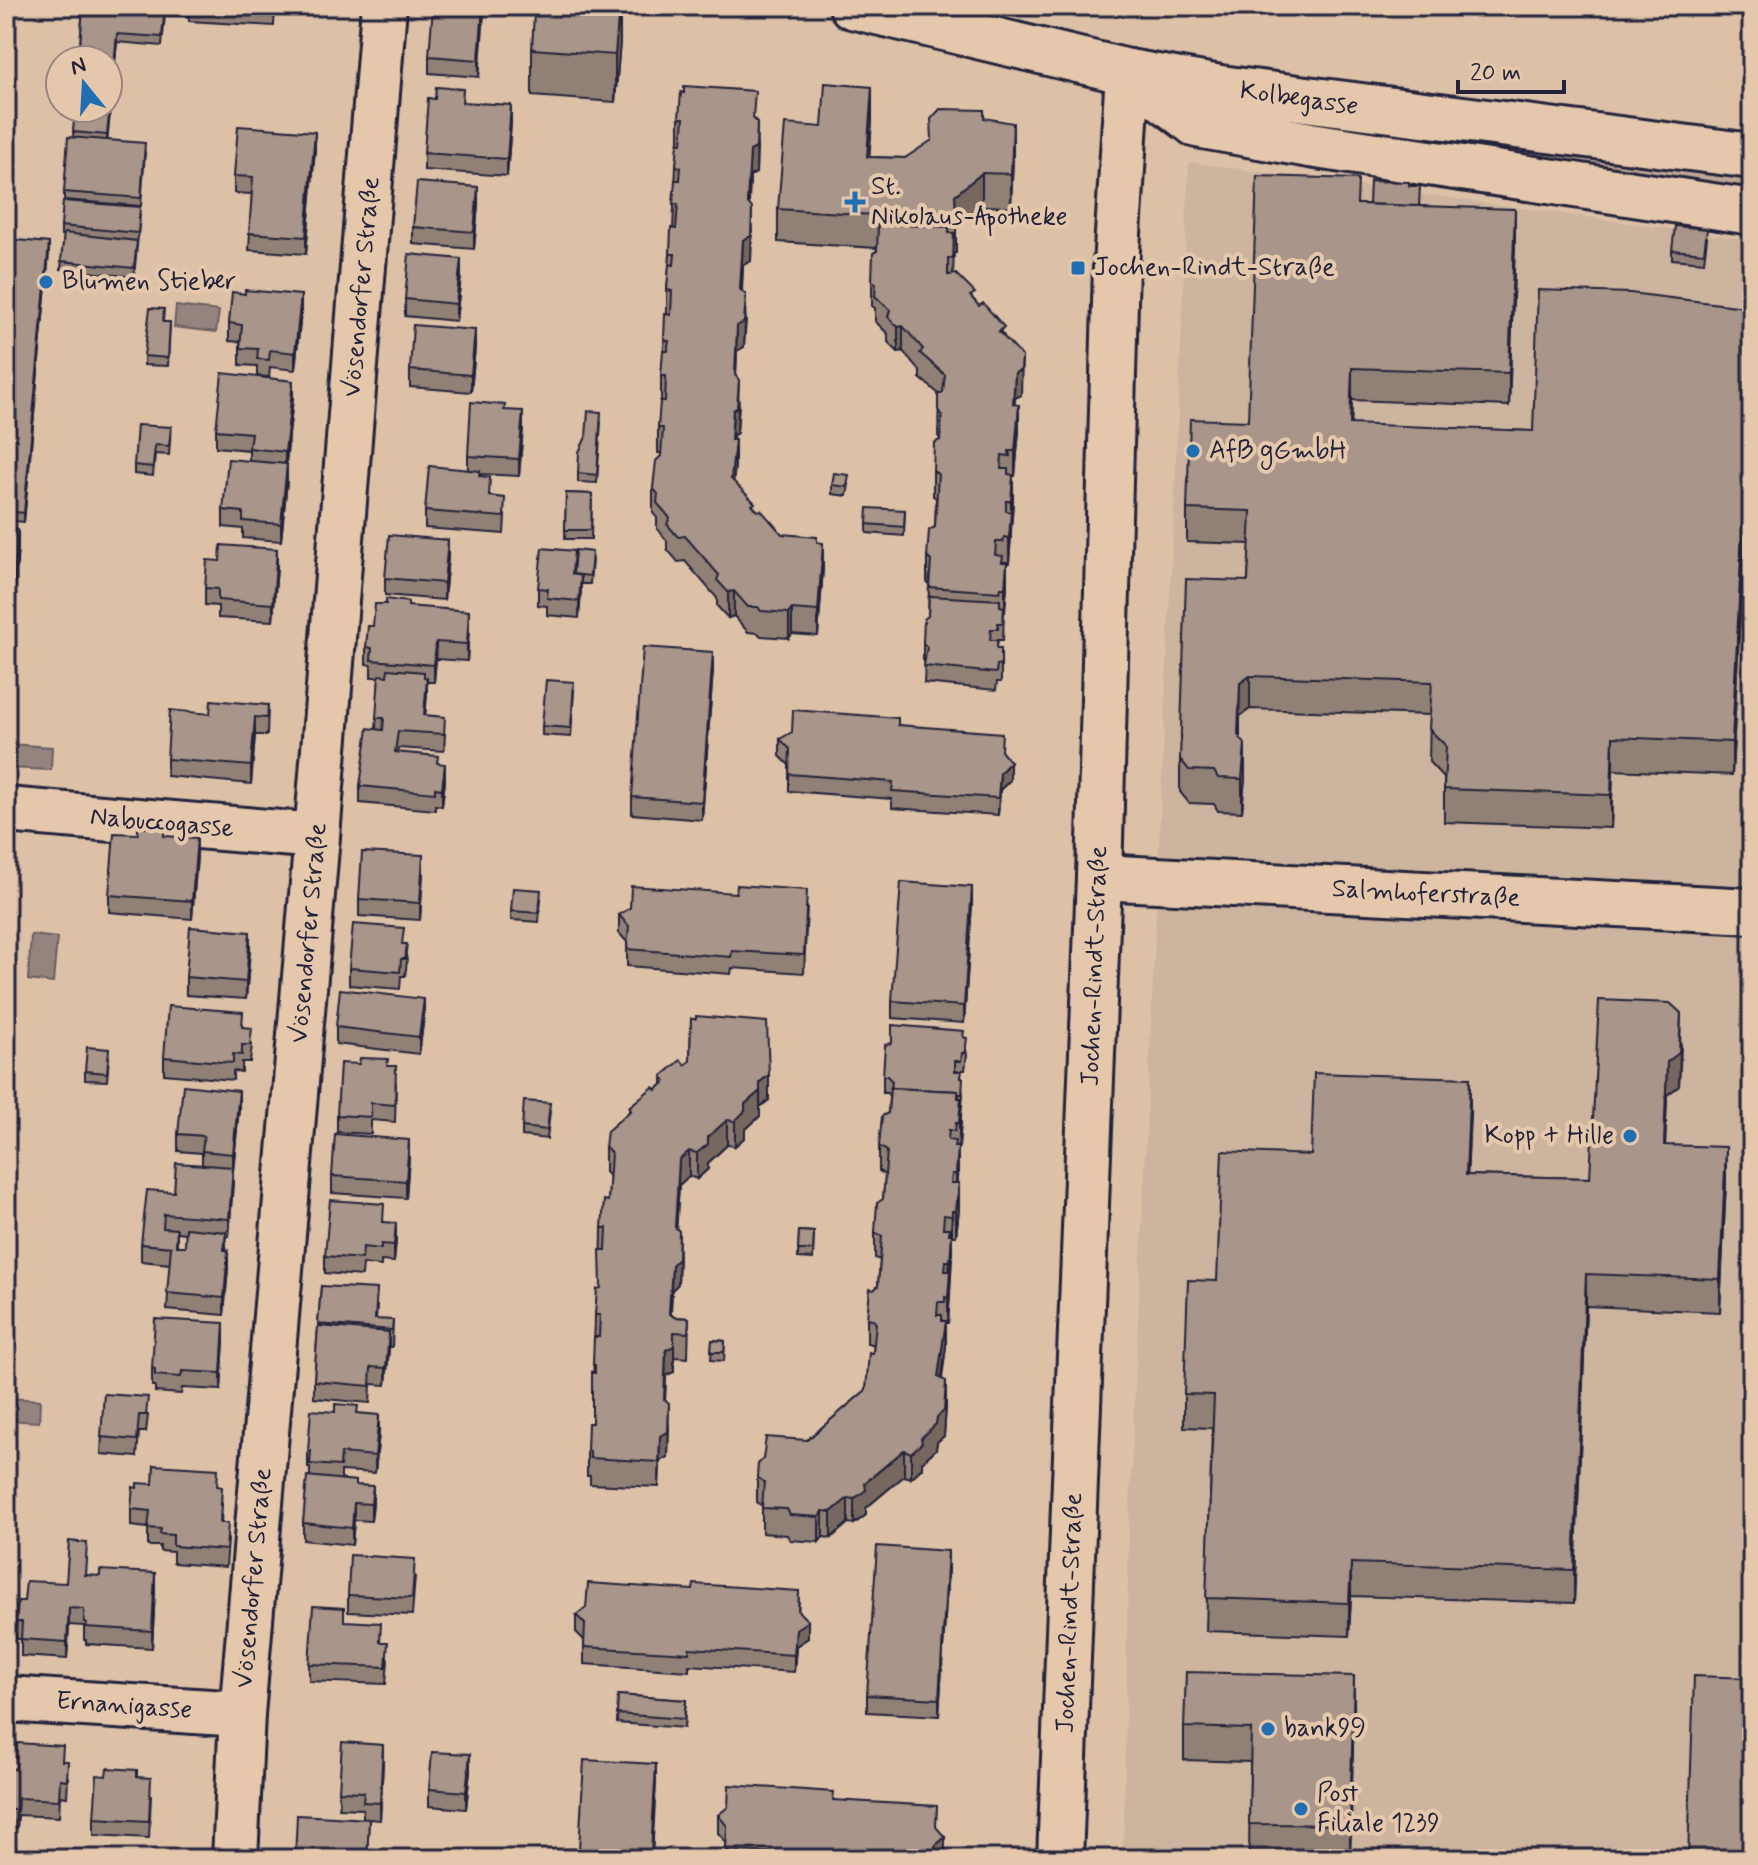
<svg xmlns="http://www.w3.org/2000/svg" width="1758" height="1865" font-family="Mynerve,sans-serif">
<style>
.built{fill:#cdb49e}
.green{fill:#bfa796;stroke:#706468;stroke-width:2}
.water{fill:#95847e;stroke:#675d63;stroke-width:2}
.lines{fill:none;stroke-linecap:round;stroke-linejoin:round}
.minor-casing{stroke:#22223b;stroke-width:50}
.major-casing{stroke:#22223b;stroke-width:50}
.minor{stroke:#e5c8ac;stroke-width:44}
.major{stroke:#e5c8ac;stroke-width:44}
.wall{fill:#918076;stroke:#22223b;stroke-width:2;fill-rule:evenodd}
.shaded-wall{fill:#766860;stroke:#22223b;stroke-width:2}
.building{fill:#a99589;stroke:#22223b;stroke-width:2}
.poi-dot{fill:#1f6fb2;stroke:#e5c8ac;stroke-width:3}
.labels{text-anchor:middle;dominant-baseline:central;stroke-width:8;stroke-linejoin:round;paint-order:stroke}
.street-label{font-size:26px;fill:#22223b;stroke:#e5c8ac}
.poi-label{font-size:26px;fill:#22223b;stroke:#e5c8ac;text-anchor:start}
</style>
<rect width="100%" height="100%" fill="#ddc1a7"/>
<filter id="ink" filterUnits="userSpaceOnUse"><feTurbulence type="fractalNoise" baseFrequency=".0125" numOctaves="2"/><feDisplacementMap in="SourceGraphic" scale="16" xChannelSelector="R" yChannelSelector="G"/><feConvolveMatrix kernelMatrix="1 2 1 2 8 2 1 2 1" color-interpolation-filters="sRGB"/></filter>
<g filter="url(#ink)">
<polygon class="built" points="1189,162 1752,240 1752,1859 1123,1859 1129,1524"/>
<polygon class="green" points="1410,137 1538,148 1752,175 1752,196 1408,148"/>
<g class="water">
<polygon points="176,306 219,311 216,332 174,327"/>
<polygon points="8,744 52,747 51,770 6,768"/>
<polygon points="31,935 57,938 53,983 28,980"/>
<polygon points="6,1398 40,1400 39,1422 6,1420"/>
</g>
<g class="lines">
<g class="minor-casing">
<g id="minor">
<polyline points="1128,72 1197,125 1310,145 1752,212"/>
<polyline points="6,810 317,836"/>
<polyline points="1099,877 1752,911"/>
<polyline points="6,1699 242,1714"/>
<polyline points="235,1859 242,1714 317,836 384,6"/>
<polyline points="1060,1859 1099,877 1116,266 1128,72"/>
</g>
</g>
<g class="major-casing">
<polyline id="major" points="852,6 1128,72 1220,88 1752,156"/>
</g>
<use href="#minor" class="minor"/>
<use href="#major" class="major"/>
</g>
<g class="wall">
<polygon points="83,6 275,6 274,26 189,21 189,9 189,16 165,15 162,46 117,42 107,140 145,152 141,206 64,200 64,192 73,138"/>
<polygon points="484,6 479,77 429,73 429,56"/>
<polygon points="620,6 620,41 615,102 532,96 532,49 545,14"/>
<polygon points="463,102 511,122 507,176 424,170 424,153"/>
<polygon points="679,118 754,119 757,148 756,173 750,176 749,204 752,233 751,261 743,265 742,291 746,320 744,347 737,351 736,377 739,405 737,433 733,435 735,466 733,481 755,508 782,534 817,542 823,568 818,636 792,634 789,638 761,636 758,633 748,632 734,616 728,618 717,606 717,598 685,561 678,562 667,549 667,541 657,528 657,518 653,513 653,488 661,456 661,453 658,453 658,428 661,401 661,376 667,315 667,290 670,254 673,228 676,166 679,143"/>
<polygon points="984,118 1013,155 1011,207 982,206 956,228 956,253 954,253 953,275 1004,336 1021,395 1015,398 1014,405 1019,430 1015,476 1013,476 1013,501 1009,563 1007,563 1007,587 1004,613 1003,640 998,640 997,646 997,648 1001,648 1001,682 997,682 996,690 924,683 925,663 923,660 923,643 928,616 929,584 927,582 927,557 935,527 936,498 933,496 933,471 940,439 938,436 939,394 920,378 920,371 903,351 898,352 888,342 888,334 875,321 875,308 872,306 872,281 877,248 778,242 778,209 822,127 872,120 869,157 905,158"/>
<polygon points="315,149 306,254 249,250 252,194 234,193 234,176"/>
<polygon points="1409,186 1420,206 1515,242 1509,406 1352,400 1351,425 1533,431 1752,308 1752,550 1743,550 1732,775 1613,770 1611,828 1444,822 1444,778 1429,762 1430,715 1250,709 1240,716 1240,737 1245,777 1242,812 1218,811 1214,804 1189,803 1180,792 1180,759 1248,581 1250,544 1187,542 1187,509 1248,421 1358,204 1369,204"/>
<polygon points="478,204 474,249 413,244 413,227"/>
<polygon points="140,215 134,277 61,269 64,235 61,235 61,226"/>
<polygon points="6,231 6,239 49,252 24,522 6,520"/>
<polygon points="1707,238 1704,262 1672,259 1672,250"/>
<polygon points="461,276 456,321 405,316 405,299"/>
<polygon points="301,312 295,370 270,367 269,377 257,376 257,366 240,365 240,342 229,341 229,323"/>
<polygon points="163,322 170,322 168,366 144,365 144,356"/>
<polygon points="475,347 471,392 410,387 410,370"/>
<polygon points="293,398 286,464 287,481 281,541 243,538 243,529 223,527 223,510 249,461 249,450 216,447 216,430"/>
<polygon points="505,410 523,428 519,476 480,474 480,476 490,496 505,515 504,534 425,528 425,511 468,470 468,456"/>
<polygon points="601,421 597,483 578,482 578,473"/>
<polygon points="171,427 169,455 155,454 153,476 134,474 134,465"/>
<polygon points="849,484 847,496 832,494 832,485"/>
<polygon points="566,493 592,494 591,539 565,539"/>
<polygon points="905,510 904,536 867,533 867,524"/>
<polygon points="6,528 18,546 13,609 6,609"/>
<polygon points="448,557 444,600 385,595 385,578"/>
<polygon points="592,560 590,584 581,584 579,618 547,615 547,606 538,605 538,588"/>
<polygon points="277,566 273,621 218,618 218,606 205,605 205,588"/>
<polygon points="408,606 469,628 467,661 436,659 434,682 427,682 425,715 445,734 444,751 398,748 397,752 438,764 445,781 442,806 435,805 435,810 360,803 360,786 376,729 379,677 371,677 371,665 366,664 366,647 373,626"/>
<polygon points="713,669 702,820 632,814 632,797"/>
<polygon points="574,691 571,737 542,735 542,726"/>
<polygon points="268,705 267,735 255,735 251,784 167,776 167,759 210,714"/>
<polygon points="898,725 1002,753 1010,780 1000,790 998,815 892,808 892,799 789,791 789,765 780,756 780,739"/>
<polygon points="164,836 197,856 192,919 109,912 109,895"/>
<polygon points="423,872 420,920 359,916 359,899"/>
<polygon points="541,899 539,922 511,920 511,911"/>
<polygon points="972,904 964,1023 892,1018 892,1001"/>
<polygon points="807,907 804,973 732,968 731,974 627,966 627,942 619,933 619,915"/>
<polygon points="404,944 407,961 405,976 401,976 400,989 349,985 349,968"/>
<polygon points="250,949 246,999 186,995 186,977"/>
<polygon points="424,1016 419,1054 336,1044 336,1027"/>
<polygon points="691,1019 769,1100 760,1107 760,1116 745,1130 745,1137 735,1146 727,1145 708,1163 708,1169 697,1179 689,1176 679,1185 676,1228 679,1257 678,1284 672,1290 671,1314 674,1317 689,1318 688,1358 674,1357 674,1372 666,1375 665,1400 669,1428 668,1457 660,1461 659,1487 590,1484 590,1476 587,1476 587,1451 592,1423 595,1315 601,1288 602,1228 608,1201 610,1177 605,1172 605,1147 629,1112 629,1107 662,1085 662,1076 685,1065 690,1061"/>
<polygon points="243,1027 252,1045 250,1062 242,1062 242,1072 233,1071 233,1080 164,1074 164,1057"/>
<polygon points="964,1038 967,1055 965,1070 962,1070 961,1078 963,1095 958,1148 957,1183 959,1209 956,1236 952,1236 950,1296 948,1323 946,1323 946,1346 942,1379 946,1406 944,1436 937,1442 936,1449 922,1462 922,1468 911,1478 904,1476 866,1508 866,1515 854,1524 848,1523 831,1538 823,1537 819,1542 790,1540 787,1535 762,1533 762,1506 757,1502 757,1477 807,1440 866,1390 874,1346 872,1344 867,1343 867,1318 874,1290 878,1286 880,1260 875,1258 875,1232 883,1199 885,1175 879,1171 879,1146 888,1113 889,1096 887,1093 883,1093 883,1076"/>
<polygon points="1681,1046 1679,1086 1667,1095 1665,1145 1726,1180 1720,1312 1586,1306 1574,1603 1351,1596 1349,1636 1206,1631 1212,1428 1184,1427 1184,1394 1217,1281 1311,1155 1470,1111 1467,1175 1590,1178"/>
<polygon points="109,1057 107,1081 85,1080 85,1071"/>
<polygon points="388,1066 396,1083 395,1122 371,1120 371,1134 337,1132 337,1115"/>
<path d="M239 1108 233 1171 229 1236H226V1250L228 1267 224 1315 167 1310 170 1264 141 1261V1244L174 1192 202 1165V1153L178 1151V1134ZM177 1232 186 1233 185 1246H177Z"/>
<polygon points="550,1111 547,1139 522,1136 522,1127"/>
<polygon points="409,1157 406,1198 332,1193 332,1176"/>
<polygon points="384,1222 396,1240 394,1262 381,1261 381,1266 363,1264 362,1276 325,1273 325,1256"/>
<polygon points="799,1231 814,1232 813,1259 798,1258"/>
<polygon points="321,1286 377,1306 376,1320 393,1320 392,1347 389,1347 386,1385 371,1384 370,1403 314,1398 314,1381"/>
<polygon points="224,1340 221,1390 182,1388 181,1394 155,1392 155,1386 152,1386 152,1368"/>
<polygon points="712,1340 725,1341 724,1361 711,1360"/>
<polygon points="104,1394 148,1415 146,1432 139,1432 137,1457 101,1454"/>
<polygon points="358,1413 379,1432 375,1473 341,1471 341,1479 356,1485 373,1503 371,1521 354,1520 352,1545 303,1540 303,1523 310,1477 310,1468 308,1468 308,1451"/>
<polygon points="218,1487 222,1504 221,1523 228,1540 226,1567 173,1563 173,1552 160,1551 160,1546 148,1546 148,1528 131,1526 131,1509"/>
<polygon points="87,1560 86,1575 155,1590 152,1648 86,1644 86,1640 84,1640 84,1626 69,1625 67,1659 21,1656 21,1639 16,1639 16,1622 24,1601 66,1583"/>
<polygon points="948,1568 939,1716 867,1712 867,1695"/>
<polygon points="415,1576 412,1615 348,1612 348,1595"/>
<polygon points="799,1612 808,1638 796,1646 794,1672 689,1665 689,1671 584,1664 584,1640 576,1632 576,1615"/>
<polygon points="344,1621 381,1642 388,1660 386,1684 309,1681 309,1664"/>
<polygon points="618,1695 686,1700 684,1728 617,1723"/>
<polygon points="1354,1709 1350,1858 1249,1857 1250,1762 1184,1760 1184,1727"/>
<polygon points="63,1761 68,1778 67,1797 60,1796 59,1817 18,1815 17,1828 6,1827 6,1768 16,1769"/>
<polygon points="383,1762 380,1820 369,1819 367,1859 295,1859 363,1819 363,1809 339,1808 339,1791"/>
<polygon points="470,1771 466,1809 429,1806 429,1789"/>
<polygon points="137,1777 151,1795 149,1838 94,1835 94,1818"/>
<polygon points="656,1781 652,1859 565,1859 579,1849"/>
<polygon points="834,1800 937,1829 945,1854 940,1859 726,1859 726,1842 718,1833 718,1815"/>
</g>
<g class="shaded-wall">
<polygon points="483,6 484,14 479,77 479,60"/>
<polygon points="619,6 620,41 615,102 615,55"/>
<polygon points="117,34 117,42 107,144 107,135"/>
<polygon points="872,87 872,120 867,190 867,157"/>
<polygon points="511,105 511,122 507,176 507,159"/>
<polygon points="757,122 756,173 750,176 747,228 747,202 750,151"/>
<polygon points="1013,123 1013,155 1011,207 1011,174"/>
<polygon points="315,132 315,149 306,254 306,237"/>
<polygon points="982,173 982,206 956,228 955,195"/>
<polygon points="478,187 478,204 474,249 474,232"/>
<polygon points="752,208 751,261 743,265 740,315 743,240"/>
<polygon points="1515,209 1515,242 1509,406 1509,373"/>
<polygon points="49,243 49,252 24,522 24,513"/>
<polygon points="461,259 461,276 456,321 456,304"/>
<polygon points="301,295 301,312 295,370 295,353"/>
<polygon points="746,295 744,347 737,351 735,401 737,326"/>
<polygon points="903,326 903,351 898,352 898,327"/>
<polygon points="475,330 475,347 471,392 471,375"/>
<polygon points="1022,356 1021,395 1015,398 1013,430 1015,373"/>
<polygon points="1352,368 1352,400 1350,457 1350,424"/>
<polygon points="739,380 737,433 733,435 731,465 733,410"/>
<polygon points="293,381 293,398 285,469 285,452"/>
<polygon points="1019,405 1019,430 1015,476 1015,451"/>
<polygon points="523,411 523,428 519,476 519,459"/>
<polygon points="735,440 735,466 731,504 731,479"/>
<polygon points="287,464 287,481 281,541 281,524"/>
<polygon points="1013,475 1013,501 1011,527 1011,501"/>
<polygon points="1011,512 1011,537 1009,563 1009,538"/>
<polygon points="1743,517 1743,550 1732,775 1732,742"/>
<polygon points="18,529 18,546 13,609 13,592"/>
<polygon points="448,540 448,557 444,600 444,583"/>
<polygon points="823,543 823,568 818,636 818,611"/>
<polygon points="277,549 277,566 273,621 273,604"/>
<polygon points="1007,562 1007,587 1005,613 1005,588"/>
<polygon points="581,576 581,593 579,618 579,601"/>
<polygon points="734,591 734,616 728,618 728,592"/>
<polygon points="792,609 792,634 789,638 789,613"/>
<polygon points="469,611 469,628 467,661 467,644"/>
<polygon points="436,642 436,659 434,682 434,665"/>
<polygon points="713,652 713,669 702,820 702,802"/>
<polygon points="1250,676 1250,709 1240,716 1238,768 1240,683"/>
<polygon points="427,678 427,695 424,732 424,715"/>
<polygon points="255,717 255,735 251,784 251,766"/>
<polygon points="1613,737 1613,770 1611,828 1611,795"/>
<polygon points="1245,744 1245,777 1242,812 1242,779"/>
<polygon points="1010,762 1010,780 1000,790 998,815 1000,773"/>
<polygon points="445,764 445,781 442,806 442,789"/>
<polygon points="197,838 197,856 192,919 192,901"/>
<polygon points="423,855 423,872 420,920 420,903"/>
<polygon points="972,887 972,904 964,1023 964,1006"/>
<polygon points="11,911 11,928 6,983 6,966"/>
<polygon points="250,932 250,949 246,999 246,982"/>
<polygon points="424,999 424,1016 419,1054 419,1037"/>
<polygon points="1681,1013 1679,1086 1667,1095 1664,1177 1664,1145 1667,1062"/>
<polygon points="769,1075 769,1100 760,1107 760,1082"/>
<polygon points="1470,1078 1470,1111 1466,1208 1466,1175"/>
<polygon points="239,1091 239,1108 233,1171 233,1154"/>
<polygon points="760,1091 760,1116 745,1130 745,1137 735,1146 735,1121 745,1104"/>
<polygon points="961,1098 961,1123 959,1148 959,1123"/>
<polygon points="727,1120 727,1145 708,1163 708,1169 697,1179 697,1153 708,1137"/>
<polygon points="409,1140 409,1157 406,1198 406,1181"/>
<polygon points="958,1147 958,1172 956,1199 956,1174"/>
<polygon points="1726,1147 1726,1180 1720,1312 1720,1279"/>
<polygon points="689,1151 689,1176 679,1185 675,1252 679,1160"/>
<polygon points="233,1167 233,1184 229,1236 229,1219"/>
<polygon points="959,1183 959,1209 956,1236 956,1211"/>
<polygon points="952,1211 952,1260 948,1323 948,1298"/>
<polygon points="396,1223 396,1240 394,1262 394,1245"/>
<polygon points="679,1231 678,1284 672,1290 669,1338 672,1265"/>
<polygon points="228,1250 228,1267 224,1315 224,1298"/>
<polygon points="1586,1274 1586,1306 1574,1603 1574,1570"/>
<polygon points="946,1321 946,1346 938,1403 938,1377"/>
<polygon points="224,1323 224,1340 221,1390 221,1373"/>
<polygon points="389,1332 389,1349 386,1385 386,1368"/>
<polygon points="674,1332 674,1372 666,1375 664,1424 666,1350"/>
<polygon points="946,1381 946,1406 944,1436 937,1442 936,1449 922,1462 922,1468 911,1478 911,1453 937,1417"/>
<polygon points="669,1403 668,1457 660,1461 659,1487 660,1436"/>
<polygon points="379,1415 379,1432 375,1473 375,1456"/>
<polygon points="904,1450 904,1476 866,1508 866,1515 854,1524 854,1499 865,1483"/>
<polygon points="373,1486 373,1503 371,1521 371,1504"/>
<polygon points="848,1498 848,1523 831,1538 831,1512"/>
<polygon points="354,1503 354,1520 352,1545 352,1528"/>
<polygon points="823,1511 823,1537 819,1542 819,1517"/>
<polygon points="948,1551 948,1568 939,1716 939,1699"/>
<polygon points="1351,1563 1351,1596 1349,1636 1349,1603"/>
<polygon points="155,1573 155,1590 152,1648 152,1631"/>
<polygon points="799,1591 798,1627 808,1621 808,1638 796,1646 794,1672 794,1655"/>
<polygon points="69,1608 69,1625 67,1659 67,1642"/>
<polygon points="1354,1676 1354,1709 1350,1858 1350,1825"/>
<polygon points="383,1745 383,1762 380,1820 380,1803"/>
<polygon points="470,1754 470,1771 466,1809 466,1792"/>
<polygon points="656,1764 656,1781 651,1859"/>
<polygon points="945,1837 945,1854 940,1859 934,1859 935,1846"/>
</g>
<g class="building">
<polygon points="83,6 189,6 189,8 165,6 162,37 117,34 107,135 73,132 75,108 108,108 108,60 79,60"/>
<polygon points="229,6 274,6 274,9"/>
<polygon points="433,6 483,6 479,60 429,56"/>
<polygon points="554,6 619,6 615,55 532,49 534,13 545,14"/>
<polygon points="825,83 872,87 867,157 905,158 932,140 931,119 940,109 984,110 984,118 1013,123 1011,174 982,173 955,195 956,220 778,209 785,124 822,127"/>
<polygon points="684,86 755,91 753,118 757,122 756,148 750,151 747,202 752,208 751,236 743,240 740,289 746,295 744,322 737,326 735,375 739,380 737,408 733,410 731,440 735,440 731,479 755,503 752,505 757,511 761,510 782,534 817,537 817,542 823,543 818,611 792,609 789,613 761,611 758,607 748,607 734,591 728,592 717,580 719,575 685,536 678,537 667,524 670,518 657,503 658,494 653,488 656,461 661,456 663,428 658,428 660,401 665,401 666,376 661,376 663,351 668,351 668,346 669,341 664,340 665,314 671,315 672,291 667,290 669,264 674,265 675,254 670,254 671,228 676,229 678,204 673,204 675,180 680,180 681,167 676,166 678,143 682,143 684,118 679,118 681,92 684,93"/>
<polygon points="436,87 463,89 462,102 511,105 507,159 424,153 428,98 435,99"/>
<polygon points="238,126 315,132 306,237 249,233 253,177 234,176"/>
<polygon points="68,137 145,143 141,198 64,192"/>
<polygon points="1257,176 1358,179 1357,204 1515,209 1509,373 1352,368 1350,424 1533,431 1538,290 1630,293 1752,308 1752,517 1743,517 1732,742 1613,737 1611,795 1444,789 1446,746 1429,729 1432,682 1250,676 1240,683 1238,735 1245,744 1242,779 1218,778 1214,771 1189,770 1180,759 1186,579 1248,581 1251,511 1187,509 1190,419 1248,421"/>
<polygon points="1370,181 1409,182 1409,186 1420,186 1419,206 1369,204"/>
<polygon points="417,182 478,187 474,232 413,227"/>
<polygon points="63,201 140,207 138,233 61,226"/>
<polygon points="878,224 949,227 949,233 954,233 953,258 948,258 948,275 956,274 975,293 970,296 979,306 983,303 1004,327 999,332 1022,356 1021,370 1015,373 1013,404 1019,405 1015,451 1009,451 1010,456 1002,455 1001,469 1008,469 1008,474 1013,475 1011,501 1006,501 1006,511 1011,512 1009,538 1004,537 1003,542 996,542 995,555 1003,556 1002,562 1007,562 1005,588 1001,588 1000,592 929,587 931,561 927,557 929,530 935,527 938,474 933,471 934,443 940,440 942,416 938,410 938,395 943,392 945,375 920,353 923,349 903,326 898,327 888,317 890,310 875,296 876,283 872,281 873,253 877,251"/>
<polygon points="1675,226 1707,229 1704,253 1672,250"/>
<polygon points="6,231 6,239 49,243 24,513 6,511"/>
<polygon points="64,233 137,241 134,268 61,261"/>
<polygon points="409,254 461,259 456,304 405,299"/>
<polygon points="245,290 301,295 295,353 270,350 269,360 257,359 258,349 240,348 242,325 229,323 232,292 245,294"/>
<polygon points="150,308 164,309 163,322 170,322 168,358 144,356"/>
<polygon points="413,325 475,330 471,375 410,370"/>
<polygon points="222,373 293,381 285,452 249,448 251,433 216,430"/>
<polygon points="471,402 505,405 504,410 523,411 519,459 468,456"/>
<polygon points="588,411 601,412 597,475 578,473 579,452 586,437"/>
<polygon points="137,425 171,427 169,446 155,445 153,467 134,465"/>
<polygon points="228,459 287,464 281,524 243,521 243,512 223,510"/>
<polygon points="429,466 480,471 479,476 490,477 489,496 505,498 504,517 425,511"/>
<polygon points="834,473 849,475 847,487 832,485"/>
<polygon points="566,493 592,494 591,530 565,530"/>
<polygon points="868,508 905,510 904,527 867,524"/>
<polygon points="6,528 18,529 13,592 6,592"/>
<polygon points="389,535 448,540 444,583 385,578"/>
<polygon points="221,545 277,549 273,604 218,600 218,589 205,588 207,560 220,561"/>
<polygon points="542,548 574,551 572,574 581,576 579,601 547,598 548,589 538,588"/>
<polygon points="575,550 592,552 590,576 573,574"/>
<polygon points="929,596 1000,600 1000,606 1004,607 1003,623 998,623 998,629 991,629 990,640 997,640 997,648 1001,648 1001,664 997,665 996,673 924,666 927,647 923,643 924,619 928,616"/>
<polygon points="386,599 408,602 408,606 469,611 467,644 436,642 434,665 371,660 372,648 366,647 368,626 373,626 375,604 386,604"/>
<polygon points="643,647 713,652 702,802 632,797"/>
<polygon points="388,669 424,672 424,678 427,678 424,715 445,717 444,734 398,731 395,752 438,756 437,763 445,764 442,789 435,788 435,793 360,786 368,728 383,730 384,718 376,718 379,675 387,676"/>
<polygon points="546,680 574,682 571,728 542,726"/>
<polygon points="211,700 268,705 267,718 255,717 251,766 167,759 170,710 210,714"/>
<polygon points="793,710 898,718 898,725 1002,733 1001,751 1010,762 1000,773 998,798 892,791 893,782 789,774 790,749 780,739 792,732"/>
<polygon points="138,827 164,829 164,836 197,838 192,901 109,895 114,833 138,834"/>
<polygon points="362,852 423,855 420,903 359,899"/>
<polygon points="901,882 972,887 964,1006 892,1001"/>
<polygon points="737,885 807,890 804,955 732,951 731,957 627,949 629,926 619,915 630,908 631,886 736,893"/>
<polygon points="513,888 541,890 539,913 511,911"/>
<polygon points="6,911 11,911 6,966"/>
<polygon points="353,924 404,928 402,944 407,944 405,959 401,959 400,972 349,968"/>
<polygon points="190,927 250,932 246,982 186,977"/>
<polygon points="340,989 424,999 419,1037 336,1027"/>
<polygon points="1599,1000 1670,1003 1681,1013 1679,1053 1667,1062 1664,1145 1726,1147 1720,1279 1586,1274 1574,1570 1351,1563 1349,1603 1206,1598 1214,1395 1184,1394 1188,1280 1217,1281 1222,1151 1311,1155 1314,1073 1470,1078 1466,1175 1590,1178"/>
<polygon points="168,1006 243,1012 242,1027 252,1028 250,1045 242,1045 242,1055 233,1054 233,1063 164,1057"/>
<polygon points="696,1016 767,1022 769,1075 760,1082 760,1091 745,1104 745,1111 735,1121 727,1120 708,1137 708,1144 697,1153 689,1151 679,1160 675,1227 679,1231 678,1259 672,1265 669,1313 674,1317 689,1318 688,1333 674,1332 674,1346 666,1350 664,1399 669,1403 668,1432 660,1436 659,1462 590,1458 590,1451 587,1451 588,1423 592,1423 592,1372 595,1373 595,1365 593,1365 594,1337 599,1337 600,1315 595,1315 597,1289 601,1288 600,1250 606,1250 607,1228 602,1228 604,1200 608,1201 611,1153 605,1147 607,1131 631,1110 629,1107 653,1087 656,1090 666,1081 662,1076 681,1060 685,1065 690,1061 691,1019 696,1019"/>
<polygon points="892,1025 964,1031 963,1037 967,1038 965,1053 962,1053 961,1061 955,1061 955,1071 961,1071 961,1078 963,1078 962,1094 959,1094 959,1098 958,1091 891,1088 892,1081 887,1076 883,1076 885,1045 892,1043"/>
<polygon points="87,1047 109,1049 107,1073 85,1071"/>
<polygon points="360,1058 388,1059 387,1066 396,1066 395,1105 371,1103 371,1117 337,1115 340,1063 359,1064"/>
<polygon points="183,1085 239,1091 233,1154 202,1151 204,1136 178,1134"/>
<polygon points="890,1088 958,1091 958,1098 961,1098 959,1123 956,1123 955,1131 949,1130 948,1140 955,1141 954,1147 958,1147 956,1174 952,1174 951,1183 959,1183 956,1211 952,1211 952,1216 944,1215 943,1228 950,1228 949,1234 952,1234 950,1261 946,1261 945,1271 950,1271 948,1298 945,1297 945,1302 938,1302 937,1315 942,1315 942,1321 946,1321 938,1377 946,1381 944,1411 937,1417 936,1424 921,1438 922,1443 911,1453 904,1450 865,1483 866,1490 854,1499 848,1498 831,1512 823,1511 819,1517 790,1515 787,1509 762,1508 764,1482 757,1477 758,1464 763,1459 766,1437 807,1440 866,1390 869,1352 873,1353 876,1323 872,1319 867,1318 870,1289 874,1290 878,1286 882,1236 875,1232 877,1203 883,1199 887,1151 879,1146 882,1116 888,1113"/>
<polygon points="524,1101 550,1103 547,1130 522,1127"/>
<polygon points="335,1134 409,1140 406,1181 332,1176"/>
<polygon points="176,1163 233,1167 229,1219 164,1214 163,1228 177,1229 176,1246 185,1246 186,1228 226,1232 224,1250 228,1250 224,1298 167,1293 171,1247 141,1244 147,1190 174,1192"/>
<polygon points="330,1200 384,1204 383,1222 396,1223 394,1245 381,1244 381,1249 363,1247 362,1259 325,1256"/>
<polygon points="799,1231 814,1232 813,1250 798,1250"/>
<polygon points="321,1286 377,1289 375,1319 393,1320 392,1330 318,1324"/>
<polygon points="155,1319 224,1323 221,1373 182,1371 181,1377 155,1375 155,1369 152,1368"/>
<polygon points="318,1326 389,1332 386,1368 371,1367 370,1386 314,1381"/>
<polygon points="712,1340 725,1341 724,1352 711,1352"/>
<polygon points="104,1394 148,1397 146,1415 139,1415 137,1440 101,1437"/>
<polygon points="335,1404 358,1406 357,1413 379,1415 375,1456 341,1453 340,1466 310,1464 311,1451 308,1451 311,1410 335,1412"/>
<polygon points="154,1465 218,1469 217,1486 222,1487 220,1523 228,1523 226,1550 173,1546 173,1535 160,1534 161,1529 148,1528 150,1511 131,1509 133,1487 137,1488 137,1483 153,1484"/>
<polygon points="307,1476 356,1481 356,1485 373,1486 371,1504 354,1503 352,1528 303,1523"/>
<polygon points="69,1541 87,1543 85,1575 100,1576 100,1570 155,1573 152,1631 86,1627 87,1623 84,1622 84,1609 69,1608 67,1642 21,1639 22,1622 16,1622 18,1601 24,1601 26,1581 66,1583"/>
<polygon points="877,1546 948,1551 939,1699 867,1695"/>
<polygon points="350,1555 415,1559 412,1598 348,1595"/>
<polygon points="588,1583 693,1590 694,1584 799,1591 798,1611 808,1621 796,1629 794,1655 689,1648 689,1653 584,1647 585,1624 576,1615 586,1608"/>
<polygon points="313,1606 344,1608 344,1621 381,1623 380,1642 388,1642 386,1667 309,1664"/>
<polygon points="1186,1672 1354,1676 1350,1825 1249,1824 1251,1729 1184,1727"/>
<polygon points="1694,1676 1752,1678 1752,1859 1688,1859"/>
<polygon points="618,1695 686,1700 684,1719 617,1714"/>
<polygon points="342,1742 383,1745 380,1803 363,1802 364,1792 339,1791"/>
<polygon points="17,1743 63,1746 62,1761 68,1761 67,1780 60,1779 59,1800 18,1798 17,1810 6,1810 6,1768 16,1769"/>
<polygon points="432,1752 470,1754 466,1792 429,1789"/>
<polygon points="584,1760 656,1764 651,1854 637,1853 636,1859 565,1859 566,1849 579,1849"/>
<polygon points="107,1768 137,1770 137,1777 151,1778 149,1821 94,1818 97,1775 106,1776"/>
<polygon points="729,1785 834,1792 833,1800 937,1806 936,1827 945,1837 935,1846 934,1859 830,1859 830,1856 726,1850 727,1826 718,1815 728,1807"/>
<polygon points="297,1815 369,1819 367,1859 295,1859"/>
</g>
</g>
<g class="poi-dot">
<path d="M851 190h8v8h8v8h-8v8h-8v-8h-8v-8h8z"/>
<rect x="1070" y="260" width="16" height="16" rx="4"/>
<circle cx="46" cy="282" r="8"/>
<circle cx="1193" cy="451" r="8"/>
<circle cx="1630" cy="1136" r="8"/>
<circle cx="1268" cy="1729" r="8"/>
<circle cx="1301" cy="1809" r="8"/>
</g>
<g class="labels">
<g class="street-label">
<text transform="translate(1299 99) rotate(8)">Kolbegasse</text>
<text transform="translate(362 287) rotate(-85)">Vösendorfer Straße</text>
<text transform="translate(162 823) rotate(5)">Nabuccogasse</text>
<text transform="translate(1426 894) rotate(3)">Salmhoferstraße</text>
<text transform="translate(309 933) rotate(-85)">Vösendorfer Straße</text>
<text transform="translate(1095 966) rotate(-88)">Jochen-Rindt-Straße</text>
<text transform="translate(254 1578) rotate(-85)">Vösendorfer Straße</text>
<text transform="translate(1070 1613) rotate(-88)">Jochen-Rindt-Straße</text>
<text transform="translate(124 1706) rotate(4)">Ernanigasse</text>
</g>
<g class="poi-label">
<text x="871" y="187">St.<tspan x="871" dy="30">Nikolaus-Apotheke</tspan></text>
<text x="1094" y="268">Jochen-Rindt-Straße</text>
<text x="62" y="282">Blumen Stieber</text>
<text x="1209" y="451">AfB gGmbH</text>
<text x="1614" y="1136" text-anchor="end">Kopp + Hille</text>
<text x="1284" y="1729">bank99</text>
<text x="1317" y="1794">Post<tspan x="1317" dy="30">Filiale 1239</tspan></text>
</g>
</g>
<rect width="1758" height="1865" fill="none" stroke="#e5c8ac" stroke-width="32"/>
<rect x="16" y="16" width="1726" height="1833" fill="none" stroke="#22223b" stroke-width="3" filter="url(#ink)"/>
<g transform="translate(84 84) rotate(342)"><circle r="38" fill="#e5c8ac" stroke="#97867f" stroke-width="2"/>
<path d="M0-6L14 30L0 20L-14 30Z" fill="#1f6fb2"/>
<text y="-12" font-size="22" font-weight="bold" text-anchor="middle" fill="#22223b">N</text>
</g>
<path d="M1458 80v12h106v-12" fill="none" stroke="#22223b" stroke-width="4"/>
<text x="1470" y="80" font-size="24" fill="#22223b" stroke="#e5c8ac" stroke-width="6" paint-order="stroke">20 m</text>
</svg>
